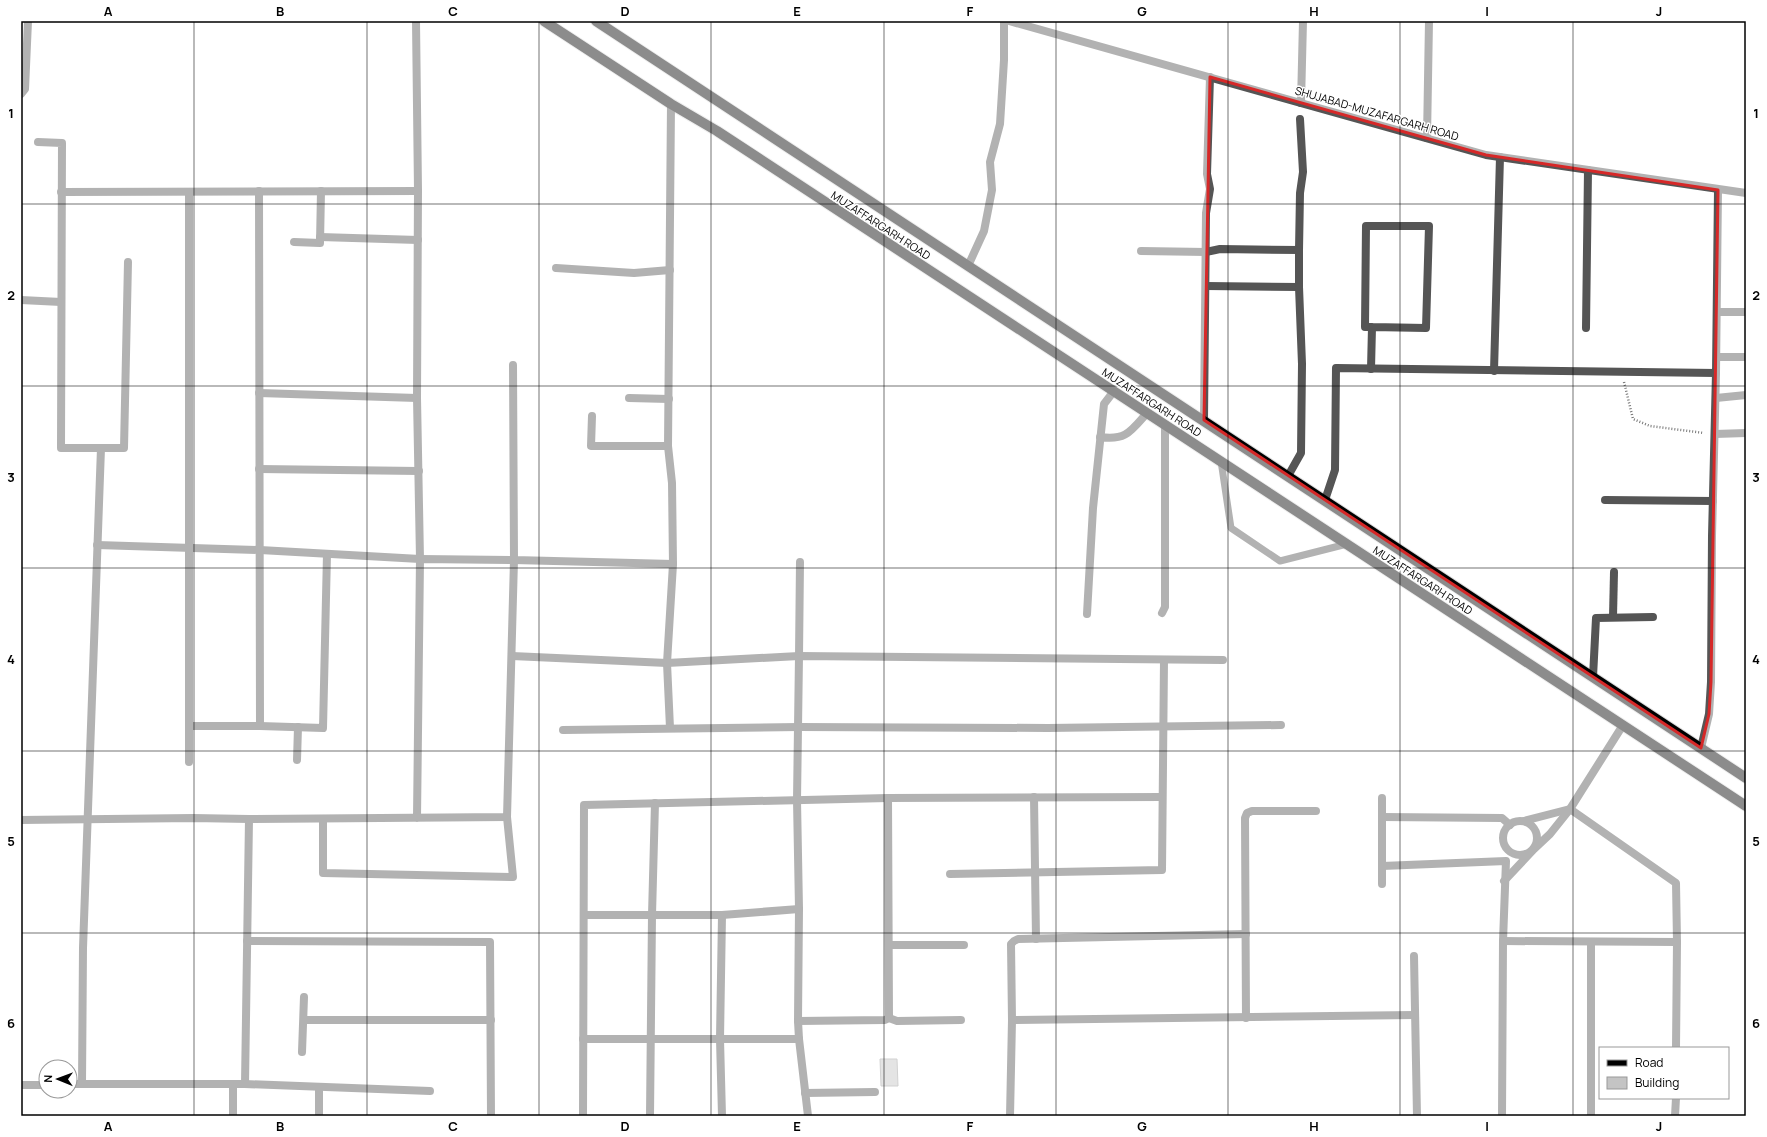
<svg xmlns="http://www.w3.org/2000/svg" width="1767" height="1137" font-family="Manrope,sans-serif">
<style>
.building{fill:#c4c4c4;stroke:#999}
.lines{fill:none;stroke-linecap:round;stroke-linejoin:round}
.primary-casing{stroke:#dbdbdb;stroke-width:12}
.path{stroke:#777;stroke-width:2.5;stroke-dasharray:1 2;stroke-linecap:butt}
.service{stroke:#555;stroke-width:7}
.minor{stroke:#555;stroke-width:8}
.primary{stroke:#000;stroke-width:10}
.marked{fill:none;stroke:#d62828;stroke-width:3;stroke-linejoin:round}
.grid{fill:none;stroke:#000;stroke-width:1;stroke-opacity:0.55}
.labels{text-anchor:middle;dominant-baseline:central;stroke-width:3;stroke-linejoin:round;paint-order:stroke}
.street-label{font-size:11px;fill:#000;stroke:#fff}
.neatline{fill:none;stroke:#000;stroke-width:1.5}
.grid-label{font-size:13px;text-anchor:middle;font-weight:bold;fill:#000}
</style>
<rect width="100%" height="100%" fill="#fff"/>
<polygon class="building" points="880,1059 897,1059 898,1086 881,1086"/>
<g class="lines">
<g class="primary-casing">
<g id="primary">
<polyline points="544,21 671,104 717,131 1746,806"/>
<polyline points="596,21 1746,778"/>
</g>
</g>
<polyline class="path" points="1624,382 1633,419 1650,426 1704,433"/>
<polyline class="service" points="1221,461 1231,528 1280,561 1347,544"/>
<g class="minor">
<polyline points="1009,21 1486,155 1746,193"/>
<polyline points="21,94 25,89 28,21"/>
<polyline points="1301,103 1303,21"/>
<polyline points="671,104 668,446 672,483 673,564"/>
<polyline points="1427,138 1429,21"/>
<polyline points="38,142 62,143 61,448 124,448 128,262"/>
<polyline points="61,192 418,191"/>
<polyline points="320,237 418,240"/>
<polyline points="294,242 320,243 321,191"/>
<polyline points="1141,251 1206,252 1220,249 1299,250 1300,193 1303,172 1300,119"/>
<polyline points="968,266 984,231 992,190 990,162 1000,124 1004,60 1004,21"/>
<polyline points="556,268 634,273 670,270"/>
<polyline points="1206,286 1299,287 1299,250"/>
<polyline points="21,300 61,302"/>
<polyline points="1717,312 1746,312"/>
<polyline points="1586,328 1588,170"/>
<polyline points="1717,357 1746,357"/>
<polyline points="513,365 514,560 673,564 667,663 670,728"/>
<polyline points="1371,369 1372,327 1365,327 1366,226 1429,226 1426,328 1372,327"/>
<polyline points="1494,371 1500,157"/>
<polyline points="259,393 417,398"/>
<polyline points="629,398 669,399"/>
<polyline points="1716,398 1746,395"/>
<polyline points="592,416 591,446 668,446"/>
<polyline points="1204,420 1206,213 1210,189 1207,174 1210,77"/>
<polyline points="1715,434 1746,433"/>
<path d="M1100 437C1126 441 1131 431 1147 413"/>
<polyline points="259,469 419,471"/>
<polyline points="1288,476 1301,453 1302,364 1299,287"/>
<polyline points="1325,500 1335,470 1336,368 1716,373 1718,190"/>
<polyline points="1605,500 1713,501"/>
<polyline points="97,545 260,550 420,559 417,398 418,191 416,21"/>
<polyline points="1162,613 1165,607 1165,425"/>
<polyline points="1087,614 1093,508 1104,404 1114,391"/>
<polyline points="1613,617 1614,572"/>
<polyline points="512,656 667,663 799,656 800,562"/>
<polyline points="1593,677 1596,618 1653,617"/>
<polyline points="189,726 260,726 259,191"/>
<polyline points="260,726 323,728 327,554"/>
<polyline points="563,730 799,727 1048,728 1281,725"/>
<polyline points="1701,748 1709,714 1711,682 1712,536 1716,373"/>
<polyline points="297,760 298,727"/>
<polyline points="189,762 189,192"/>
<polyline points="1034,797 1036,939"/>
<polyline points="1382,817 1502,818 1510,825"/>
<polyline points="323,819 323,873 513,877 507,817"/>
<polyline points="21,820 193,818 249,819"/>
<polyline points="1524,821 1570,809 1676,883 1677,942"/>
<circle cx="1520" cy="838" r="17"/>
<polyline points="1382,866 1506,861 1503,941 1502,1116"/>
<polyline points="950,874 1162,870 1164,660"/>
<polyline points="1504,881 1534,849 1550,834 1570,809 1623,725"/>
<polyline points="1382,884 1382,798"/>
<polyline points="584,915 722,915 799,909"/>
<polyline points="722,915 720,1039 722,1116"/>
<polyline points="247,941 490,942 491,1116"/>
<polyline points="1503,941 1677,942 1676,1048"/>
<polyline points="889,945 964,945"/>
<polyline points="1414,956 1417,1116"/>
<polyline points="889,1018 897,1021 961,1020"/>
<polyline points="1246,1018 1245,818 1247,813 1252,811 1316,811"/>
<polyline points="304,1020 491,1020"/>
<polyline points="1012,1020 1011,944 1014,941 1018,939 1246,934"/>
<polyline points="798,1021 885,1020 889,1018 888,798"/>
<polyline points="583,1039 799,1039"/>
<polyline points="302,1052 304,997"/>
<polyline points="70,1084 82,1084 83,948 101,448"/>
<polyline points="82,1084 245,1084 430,1091"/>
<polyline points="245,1084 249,819 507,817 514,560 420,559 417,818"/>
<polyline points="21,1085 46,1085"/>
<polyline points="319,1088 319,1116"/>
<polyline points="805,1093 875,1092"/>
<polyline points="233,1116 233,1084"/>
<polyline points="583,1116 584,805 888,798 1162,797"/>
<polyline points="650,1116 652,915 655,803"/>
<polyline points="808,1116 799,1039 798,1021 799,909 797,800 799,656 1223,660"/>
<polyline points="1010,1116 1012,1020 1414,1015"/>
<polyline points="1591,1116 1591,942"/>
<polyline points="1675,1116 1676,1098"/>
</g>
<use href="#primary" class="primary"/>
</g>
<path d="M0 0H1767V1137H0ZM1210 77 1486 155 1718 190 1711 682 1709 714 1701 748 1204 420Z" fill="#fff" fill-opacity=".55" fill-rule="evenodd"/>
<path class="marked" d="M1210 77 1486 155 1718 190 1711 682 1709 714 1701 748 1204 420Z"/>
<path class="grid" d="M194 21V1116M367 21V1116M539 21V1116M711 21V1116M884 21V1116M1056 21V1116M1228 21V1116M1400 21V1116M1573 21V1116M21 204H1746M21 386H1746M21 568H1746M21 751H1746M21 933H1746"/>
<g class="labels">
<g class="street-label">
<text transform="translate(1377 113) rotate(16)">SHUJABAD-MUZAFARGARH ROAD</text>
<text transform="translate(881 225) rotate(33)">MUZAFFARGARH ROAD</text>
<text transform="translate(1152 402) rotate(33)">MUZAFFARGARH ROAD</text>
<text transform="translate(1423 580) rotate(33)">MUZAFFARGARH ROAD</text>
</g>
</g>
<rect width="1767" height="1137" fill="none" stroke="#ffffff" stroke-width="44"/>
<rect x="1599" y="1047" width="130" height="52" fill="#ffffff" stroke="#999999"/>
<rect x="1607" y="1060" width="20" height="6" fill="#000000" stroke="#999999"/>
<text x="1635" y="1067" font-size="12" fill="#000000">Road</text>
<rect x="1607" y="1077" width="20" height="12" fill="#c4c4c4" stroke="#999999"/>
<text x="1635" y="1087" font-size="12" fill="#000000">Building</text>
<g transform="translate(58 1079) rotate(271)"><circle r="19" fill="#ffffff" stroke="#999999"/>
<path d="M0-3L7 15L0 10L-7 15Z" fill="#000000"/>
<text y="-6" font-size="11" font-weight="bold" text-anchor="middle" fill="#000000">N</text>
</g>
<rect x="22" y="22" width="1723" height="1093" class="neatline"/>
<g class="grid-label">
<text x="108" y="16">A</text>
<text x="280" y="16">B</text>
<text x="453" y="16">C</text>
<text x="625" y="16">D</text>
<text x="797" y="16">E</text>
<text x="970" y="16">F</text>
<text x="1142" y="16">G</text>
<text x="1314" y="16">H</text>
<text x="1487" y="16">I</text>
<text x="1659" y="16">J</text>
<text x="11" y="118">1</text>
<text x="1756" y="118">1</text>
<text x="11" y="300">2</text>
<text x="1756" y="300">2</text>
<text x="11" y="482">3</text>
<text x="1756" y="482">3</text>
<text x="11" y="664">4</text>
<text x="1756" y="664">4</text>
<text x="11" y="846">5</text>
<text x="1756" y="846">5</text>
<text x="11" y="1028">6</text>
<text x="1756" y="1028">6</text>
<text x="108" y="1131">A</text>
<text x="280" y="1131">B</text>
<text x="453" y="1131">C</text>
<text x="625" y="1131">D</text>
<text x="797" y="1131">E</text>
<text x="970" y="1131">F</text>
<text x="1142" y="1131">G</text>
<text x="1314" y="1131">H</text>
<text x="1487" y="1131">I</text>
<text x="1659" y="1131">J</text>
</g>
</svg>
